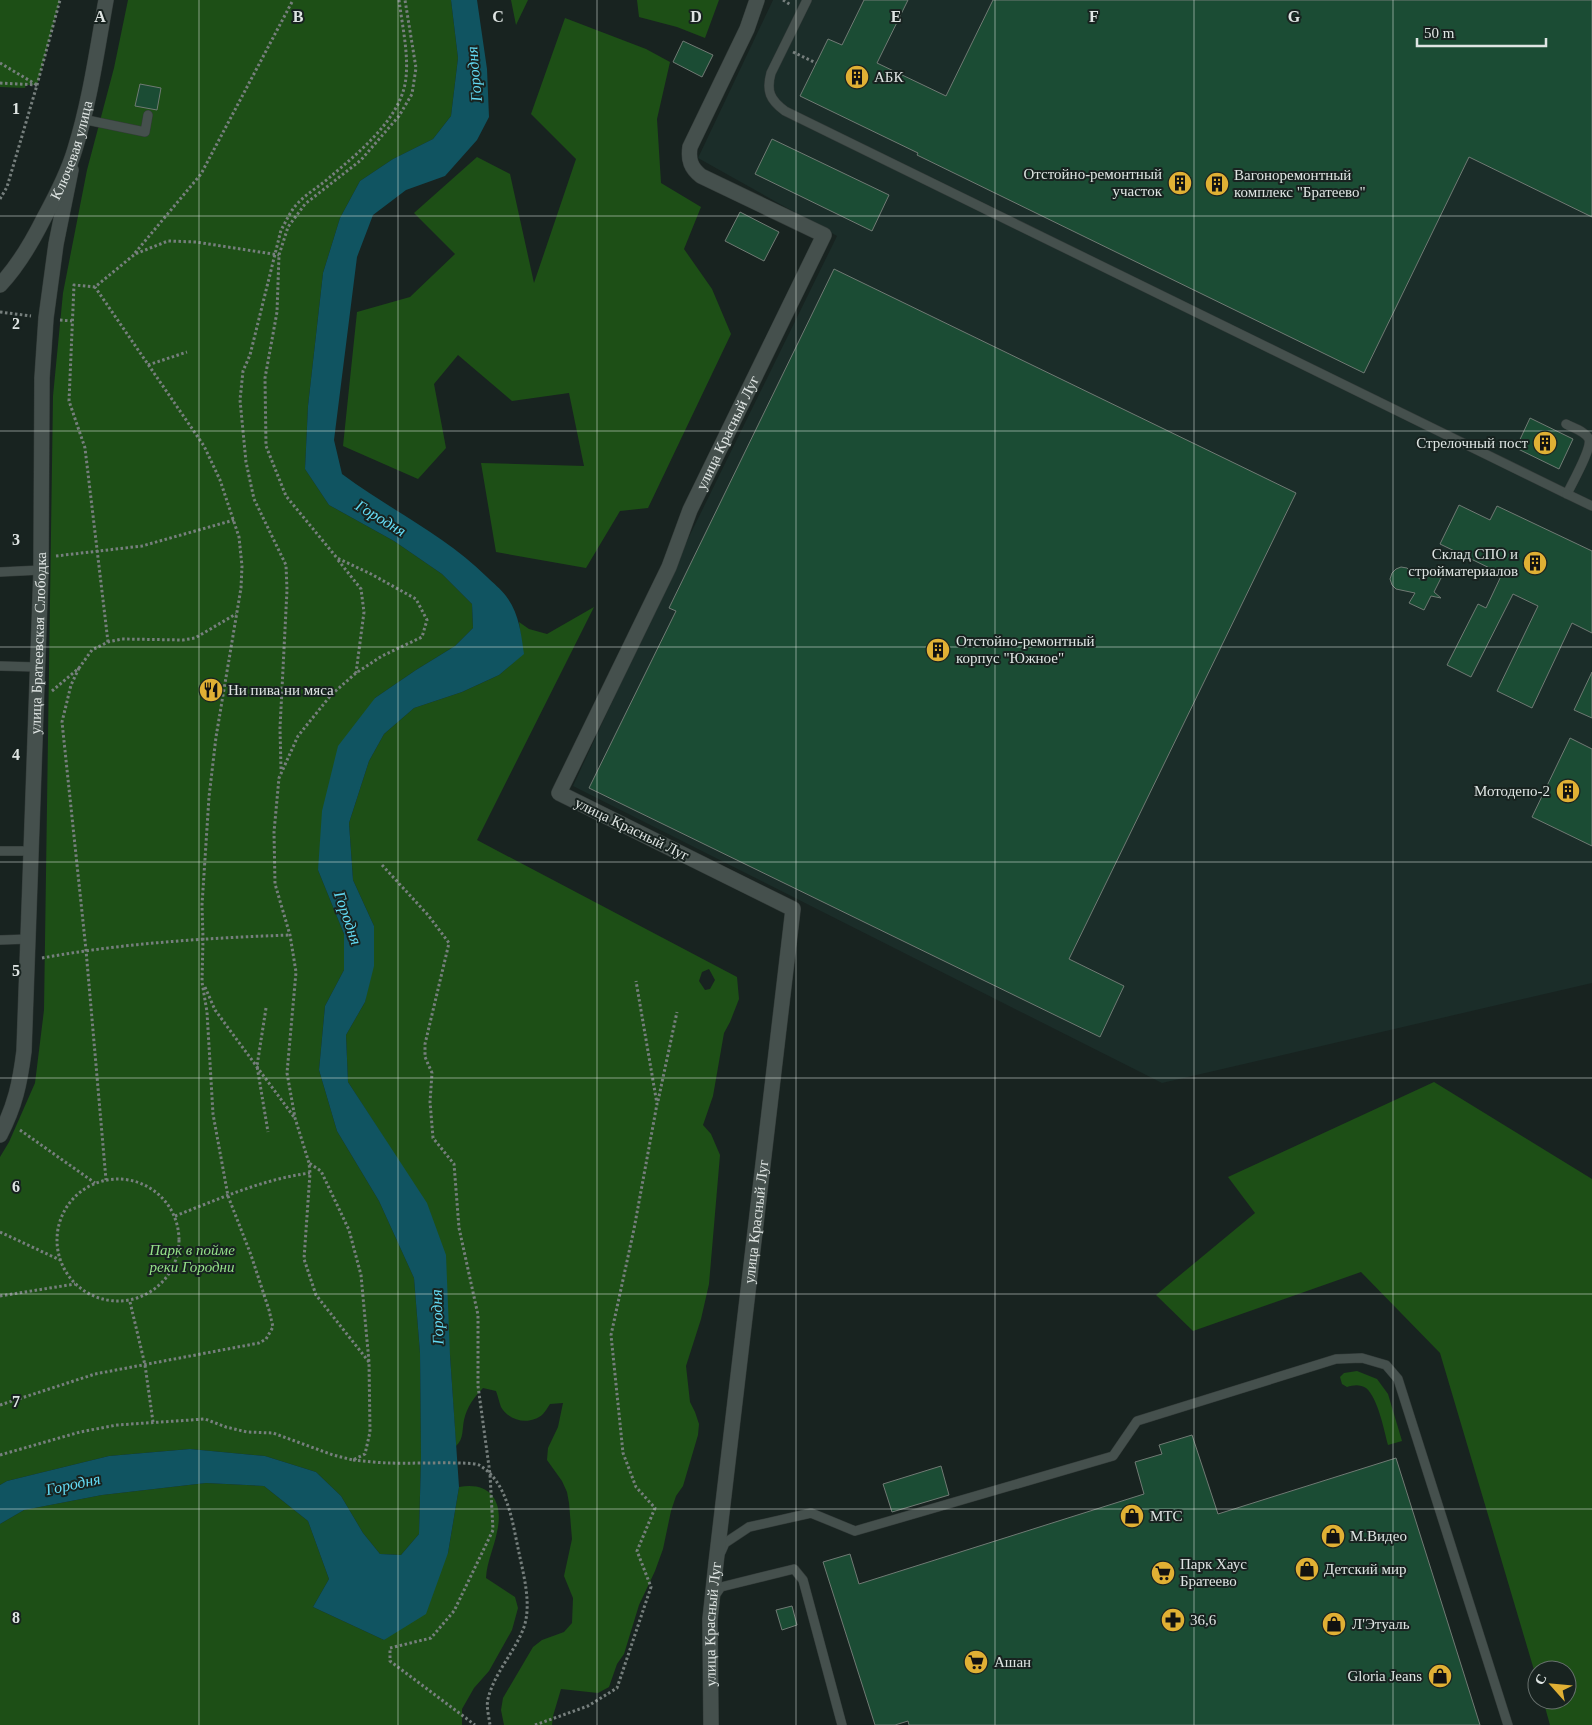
<svg xmlns="http://www.w3.org/2000/svg" width="1592" height="1725" font-family="Georgia,serif">
<style>
.built{fill:#1b2d29}
.green{fill:#1d4f16;fill-rule:evenodd}
.water{fill:#105461}
.building{fill:#1b4c34;stroke:#707a74}
.lines{fill:none;stroke-linecap:round;stroke-linejoin:round}
.service-casing{stroke:#343c3a;stroke-width:10}
.minor-casing{stroke:#343c3a;stroke-width:16}
.tertiary-casing{stroke:#343c3a;stroke-width:16}
.path{stroke:#767f7d;stroke-width:3;stroke-dasharray:2.5 2.5;stroke-linecap:butt}
.service{stroke:#45504d;stroke-width:9}
.minor{stroke:#45504d;stroke-width:15}
.tertiary{stroke:#45504d;stroke-width:15}
.grid{fill:none;stroke:#dfe5e3;stroke-width:1;stroke-opacity:0.55}
.labels{text-anchor:middle;dominant-baseline:central;stroke-width:4;stroke-linejoin:round;paint-order:stroke}
.poi-label{font-size:15px;fill:#dfe5e3;stroke:#182320;text-anchor:start}
.street-label{font-size:15px;fill:#dfe5e3;stroke:#182320}
.park-label{font-size:15px;font-style:italic;fill:#95e189;stroke:#182320}
.water-label{font-size:16px;font-style:italic;fill:#64dcf6;stroke:#182320}
.grid-label{font-size:16px;text-anchor:middle;font-weight:bold;fill:#dfe5e3;stroke:#182320;stroke-width:4;stroke-linejoin:round;paint-order:stroke}
</style>
<rect width="100%" height="100%" fill="#182320"/>
<polygon class="built" points="773,0 1592,0 1592,983 1162,1083 573,786 683,549 837,236 698,158"/>
<g class="green">
<polygon points="0,0 60,0 37,85 26,85 25,88 0,87"/>
<polygon points="128,0 451,0 458,58 451,116 433,139 393,159 360,181 340,218 323,273 308,406 305,469 329,505 394,541 442,574 472,604 473,628 455,646 416,670 375,698 318,870 344,934 344,970 325,1006 319,1070 337,1131 379,1201 414,1278 420,1353 421,1457 419,1534 401,1555 380,1554 363,1533 341,1496 316,1472 265,1456 190,1449 109,1456 7,1481 0,1485 0,1157 9,1142 35,1083 44,1010 53,396 63,293 87,170 114,68"/>
<polygon points="511,0 528,0 516,25"/>
<polygon points="637,0 719,0 705,38 677,27 639,17"/>
<polygon points="565,18 646,49 670,62 657,119 661,183 701,207 684,249 712,289 731,334 648,508 620,511 586,568 496,552 481,463 584,466 569,393 512,401 458,355 434,384 446,448 418,479 343,446 357,312 410,297 455,254 414,213 477,157 510,174 534,283 576,159 531,114"/>
<path d="M594 607 477 840 737 977 739 999 730 1022 724 1033 713 1096 703 1125 711 1134 720 1155 709 1284 701 1319 686 1366 690 1402 695 1412 699 1424 698 1435 683 1486 676 1496 671 1511 663 1549 655 1571 639 1605 624 1654 617 1664 609 1687 598 1693 561 1689 553 1716 552 1725H504L501 1710 503 1698 533 1647 542 1640 564 1632 572 1623 573 1598 564 1576 572 1539 569 1503 567 1492 562 1481 547 1460 548 1448 558 1427 563 1403 550 1404C548 1407 545 1412 543 1414 530 1426 509 1421 501 1407 499 1402 498 1396 496 1391L483 1388C474 1397 467 1407 464 1420 462 1429 464 1439 456 1446L450 1355 384 1138 348 1082 346 1035 365 1002 374 926 353 880 349 823 369 761 384 734 414 708 462 692 499 675 523 654 519 622 529 629 547 634ZM709 969 715 980 710 989 705 990 699 981 702 972Z"/>
<polygon points="1434,1082 1592,1179 1592,1725 1550,1725 1543,1700 1567,1700 1567,1670 1537,1670 1537,1680 1440,1353 1361,1272 1193,1331 1156,1295 1255,1213 1228,1177"/>
<path d="M1357 1371 1377 1379 1388 1394 1402 1441 1388 1445C1384 1430 1378 1398 1366 1388 1360 1384 1353 1385 1347 1387L1342 1384 1340 1377 1344 1373Z"/>
<path d="M206 1483 264 1486 308 1521 329 1579 313 1607 384 1640 448 1553 459 1487C491 1481 504 1502 497 1532 494 1548 487 1561 486 1578L515 1597 518 1608 512 1630 489 1671 474 1688 462 1709V1725H0V1524L24 1510 102 1495Z"/>
</g>
<path class="water" d="M451 0H477L487 69 489 117 477 140 445 176 406 190 373 215 357 257 334 440 342 474C390 510 445 535 487 577 493 583 501 589 506 596 519 613 521 633 524 654L499 675 462 692 414 708 384 734 369 761 349 823 353 880 374 926V966L365 1002 346 1035 348 1082 427 1203 446 1255 450 1355 459 1487 448 1553 426 1614 384 1640 313 1607 329 1579 308 1521 264 1486 206 1483 102 1495 24 1510 0 1524V1485L7 1481 109 1456 190 1449 265 1456 316 1472 341 1496 363 1533 380 1554 401 1555 419 1534 421 1457 420 1353 414 1278 379 1201 337 1131 319 1070 325 1006 344 970V934L318 870 322 811 338 746 375 698 416 670 455 646 473 628 472 604 442 574 394 541 329 505 305 469 308 406 323 273 340 218 360 181 393 159 433 139 451 116 458 58Z"/>
<g class="building">
<polygon points="864,0 908,0 877,63 946,96 993,0 1592,0 1592,217 1469,157 1364,373 917,155 918,153 800,96 828,39 842,45"/>
<polygon points="683,41 713,55 702,77 673,62"/>
<polygon points="140,84 161,88 157,110 135,106"/>
<polygon points="772,139 889,195 872,231 755,174"/>
<polygon points="740,212 779,232 764,261 725,241"/>
<polygon points="834,269 1296,493 1069,959 1124,986 1100,1037 589,788 676,611 669,608"/>
<polygon points="1530,418 1573,439 1559,469 1516,448"/>
<polygon points="1459,505 1490,520 1497,506 1592,551 1592,633 1572,623 1532,708 1497,691 1538,606 1513,594 1471,677 1447,665 1478,604 1486,608 1502,574 1440,544"/>
<polygon points="1401,567 1407,568 1421,580 1426,568 1442,576 1434,592 1441,598 1431,596 1424,610 1409,603 1415,593 1396,589 1392,585 1390,579 1392,573 1396,569"/>
<polygon points="1592,672 1592,718 1574,710"/>
<polygon points="1570,738 1592,749 1592,846 1532,817"/>
<polygon points="1192,1435 1218,1514 1396,1458 1480,1725 909,1725 908,1721 895,1725 875,1725 823,1562 850,1554 859,1584 1144,1494 1135,1462 1162,1454 1159,1445"/>
<polygon points="941,1466 949,1495 892,1512 883,1484"/>
<polygon points="792,1606 797,1625 782,1630 776,1610"/>
</g>
<g class="lines">
<g class="service-casing">
<g id="service">
<path d="M807 0 771 73C766 91 770 100 785 111L1567 494C1572 483 1592 449 1589 439 1585 431 1573 428 1566 424"/>
<polyline points="82,119 145,132 148,115"/>
<polyline points="1567,494 1592,506"/>
<polyline points="0,572 41,570"/>
<polyline points="0,666 37,667"/>
<polyline points="0,851 30,851"/>
<polyline points="0,940 29,939"/>
<polyline points="721,1552 725,1543 749,1527 811,1513 855,1531 1113,1456 1137,1421 1336,1359 1362,1358 1386,1365 1398,1379 1508,1725"/>
<polyline points="714,1597 721,1587 794,1569 803,1580 842,1725"/>
</g>
</g>
<g class="minor-casing">
<g id="minor">
<path id="s1" d="M0 1135C15 1106 20 1083 24 1051L41 570 42 378 46 318 56 244 71 170"/>
<path id="s2" d="M711 1725 710 1619 716 1563 793 909 559 793 669 567 690 510 824 235 701 176C691 168 688 160 690 147L747 29 757 0"/>
</g>
</g>
<g class="tertiary-casing">
<g id="tertiary">
<path id="s3" d="M0 285C18 266 32 242 44 218 56 196 68 173 75 149 90 101 97 50 106 0"/>
</g>
</g>
<g class="path">
<polyline points="783,0 791,5"/>
<polyline points="793,52 816,63"/>
<polyline points="0,63 37,85"/>
<polyline points="0,83 37,85"/>
<polyline points="0,199 7,187 37,85 60,0"/>
<polyline points="135,253 201,174 293,0"/>
<polyline points="0,312 31,316"/>
<polyline points="60,320 72,321"/>
<polyline points="148,365 187,352"/>
<polyline points="56,556 142,546 234,520"/>
<polyline points="338,560 361,589 364,612 356,673"/>
<polyline points="108,642 85,448 69,401 74,285 95,287 135,254 168,241 196,242 279,255"/>
<polyline points="79,668 71,685 62,722 86,950 106,1180"/>
<polyline points="52,691 79,668 92,650 108,642 122,639 183,640 195,638 236,614"/>
<path d="M281 769 280 728 287 590 286 565 254 499 246 462 240 400 243 371 250 355 281 230C287 220 291 209 300 201 309 192 320 186 330 177 357 154 398 121 405 84 410 59 402 25 399 0"/>
<polyline points="382,865 428,915 449,943 425,1044 425,1057 432,1073 430,1102 433,1138 454,1164 459,1228 478,1315 478,1386 490,1474 493,1530 454,1611 431,1638 390,1648 390,1661 475,1725"/>
<path d="M42 958C124 943 207 938 290 935"/>
<polyline points="205,987 215,1010 294,1117"/>
<polyline points="266,1008 257,1066 268,1132"/>
<polyline points="658,1101 677,1012"/>
<polyline points="20,1130 95,1183"/>
<circle cx="118" cy="1240" r="61"/>
<path d="M175 1216C219 1199 263 1179 310 1173"/>
<polyline points="0,1232 60,1260"/>
<polyline points="0,1296 75,1284"/>
<polyline points="130,1302 145,1365 153,1422"/>
<polyline points="369,1362 316,1295 304,1259 310,1173 309,1163 295,1118 287,1073 296,972 290,935 275,884 274,832 279,778 298,736 331,695 356,673 382,656 422,637 427,620 416,599 371,574 337,558 286,496 266,446 265,378 277,312 279,255 288,227 305,204 361,160 399,116 412,94 416,68 405,0"/>
<polyline points="0,1405 95,1374 259,1343 266,1339 273,1327 269,1310 251,1255 228,1196 213,1114 207,1012 202,982 203,938 202,905 209,797 216,737 241,588 242,566 239,537 220,480 204,446 95,287"/>
<polyline points="0,1455 80,1432 117,1425 205,1419 226,1427 247,1432 273,1433 333,1455 353,1460 365,1454 370,1432 369,1362 361,1275 349,1230 321,1171 309,1163"/>
<path d="M353 1460C366 1461 379 1463 391 1463 404 1464 472 1461 479 1465 507 1481 512 1520 518 1548 523 1573 532 1603 524 1627 515 1652 494 1673 488 1699 486 1706 489 1717 490 1725"/>
<polyline points="535,1725 588,1706 617,1688 651,1587 637,1551 655,1508 636,1487 623,1453 611,1335 634,1229 657,1104 636,981"/>
</g>
<use href="#service" class="service"/>
<use href="#minor" class="minor"/>
<use href="#tertiary" class="tertiary"/>
</g>
<path class="grid" d="M199 0V1725M398 0V1725M597 0V1725M796 0V1725M995 0V1725M1194 0V1725M1393 0V1725M0 216H1592M0 431H1592M0 647H1592M0 862H1592M0 1078H1592M0 1294H1592M0 1509H1592"/>
<defs>
<g id="building-disc" transform="scale(1.25)"><circle r="9.5" fill="#e0b034" stroke="#182320"/><path d="M-4-6H4V6H1V3H-1V6H-4ZM-2.5-4.3h1.7v1.8h-1.7ZM.8-4.3h1.7v1.8H.8ZM-2.5-1h1.7V.8h-1.7ZM.8-1h1.7V.8H.8Z" fill="#111"/></g>
<g id="restaurant-disc" transform="scale(1.25)"><circle r="9.5" fill="#e0b034" stroke="#182320"/><path d="M-5-6h1v4h1v-4h1v4h1v-4h1v5L-1.5 .5V6h-2V.5L-5-1ZM5-6V6H3V1.5H1.5Q1.5-4 5-6Z" fill="#111"/></g>
<g id="shop-disc" transform="scale(1.25)"><circle r="9.5" fill="#e0b034" stroke="#182320"/><path d="M-5-2.5h2.3a2.7 3.5 0 0 1 5.4 0H5L5.5 6h-11ZM-1.5-2.5h3a1.5 2.3 0 0 0-3 0Z" fill="#111"/></g>
<g id="supermarket-disc" transform="scale(1.25)"><circle r="9.5" fill="#e0b034" stroke="#182320"/><path d="M-6-5.5h2.5l.6 2H6L4.5 2H-2.5L-4.4-4H-6ZM-1.5 3.2a1.3 1.3 0 1 0 .1 0ZM3 3.2a1.3 1.3 0 1 0 .1 0Z" fill="#111"/></g>
<g id="pharmacy-disc" transform="scale(1.25)"><circle r="9.5" fill="#e0b034" stroke="#182320"/><path d="M-2-6h4v4h4v4h-4v4h-4v-4h-4v-4h4Z" fill="#111"/></g>
</defs>
<g fill-rule="evenodd">
<use href="#building-disc" x="857" y="77"/>
<use href="#building-disc" x="1180" y="183"/>
<use href="#building-disc" x="1217" y="184"/>
<use href="#building-disc" x="1545" y="443"/>
<use href="#building-disc" x="1535" y="563"/>
<use href="#building-disc" x="938" y="650"/>
<use href="#restaurant-disc" x="211" y="690"/>
<use href="#building-disc" x="1568" y="791"/>
<use href="#shop-disc" x="1132" y="1516"/>
<use href="#shop-disc" x="1333" y="1536"/>
<use href="#shop-disc" x="1307" y="1569"/>
<use href="#supermarket-disc" x="1163" y="1573"/>
<use href="#pharmacy-disc" x="1173" y="1620"/>
<use href="#shop-disc" x="1334" y="1624"/>
<use href="#supermarket-disc" x="976" y="1662"/>
<use href="#shop-disc" x="1440" y="1676"/>
</g>
<g class="labels">
<g class="poi-label">
<text x="874" y="77">АБК</text>
<text x="1162" y="174" text-anchor="end">Отстойно-ремонтный<tspan x="1162" dy="17">участок</tspan></text>
<text x="1234" y="175">Вагоноремонтный<tspan x="1234" dy="17">комплекс "Братеево"</tspan></text>
<text x="1528" y="443" text-anchor="end">Стрелочный пост</text>
<text x="1518" y="554" text-anchor="end">Склад СПО и<tspan x="1518" dy="17">стройматериалов</tspan></text>
<text x="956" y="641">Отстойно-ремонтный<tspan x="956" dy="17">корпус "Южное"</tspan></text>
<text x="228" y="690">Ни пива ни мяса</text>
<text x="1550" y="791" text-anchor="end">Мотодепо-2</text>
<text x="1150" y="1516">МТС</text>
<text x="1350" y="1536">М.Видео</text>
<text x="1180" y="1564">Парк Хаус<tspan x="1180" dy="17">Братеево</tspan></text>
<text x="1324" y="1569">Детский мир</text>
<text x="1190" y="1620">36,6</text>
<text x="1352" y="1624">Л'Этуаль</text>
<text x="994" y="1662">Ашан</text>
<text x="1422" y="1676" text-anchor="end">Gloria Jeans</text>
</g>
<g class="street-label">
<text stroke="none"><textPath href="#s3" startOffset="154">Ключевая улица</textPath></text>
<text stroke="none"><textPath href="#s2" startOffset="1480">улица Красный Луг</textPath></text>
<text stroke="none"><textPath href="#s1" startOffset="496">улица Братеевская Слободка</textPath></text>
<text transform="translate(632 829) rotate(26)">улица Красный Луг</text>
<text stroke="none"><textPath href="#s2" startOffset="506">улица Красный Луг</textPath></text>
<text stroke="none"><textPath href="#s2" startOffset="101">улица Красный Луг</textPath></text>
</g>
<g class="park-label">
<text x="192" y="1250">Парк в пойме<tspan x="192" dy="17">реки Городни</tspan></text>
</g>
<g class="water-label">
<text transform="translate(474 74) rotate(-95)">Городня</text>
<text transform="translate(381 518) rotate(31)">Городня</text>
<text transform="translate(348 918) rotate(71)">Городня</text>
<text transform="translate(437 1317) rotate(-92)">Городня</text>
<text transform="translate(73 1484) rotate(-12)">Городня</text>
</g>
</g>
<g class="grid-label">
<text x="100" y="22">A</text>
<text x="298" y="22">B</text>
<text x="498" y="22">C</text>
<text x="696" y="22">D</text>
<text x="896" y="22">E</text>
<text x="1094" y="22">F</text>
<text x="1294" y="22">G</text>
<text x="16" y="114">1</text>
<text x="16" y="329">2</text>
<text x="16" y="545">3</text>
<text x="16" y="760">4</text>
<text x="16" y="976">5</text>
<text x="16" y="1192">6</text>
<text x="16" y="1407">7</text>
<text x="16" y="1623">8</text>
</g>
<g transform="translate(1552 1685) rotate(297)"><circle r="24" fill="#182320" stroke="#68716e"/>
<path d="M0-4L9 19L0 12L-9 19Z" fill="#e0b034"/>
<text y="-8" font-size="14" font-weight="bold" text-anchor="middle" fill="#dfe5e3">С</text>
</g>
<path d="M1417 38v8h129v-8" fill="none" stroke="#dfe5e3" stroke-width="2.5"/>
<text x="1424" y="38" font-size="15" fill="#dfe5e3" stroke="#182320" stroke-width="4" paint-order="stroke">50 m</text>
</svg>
